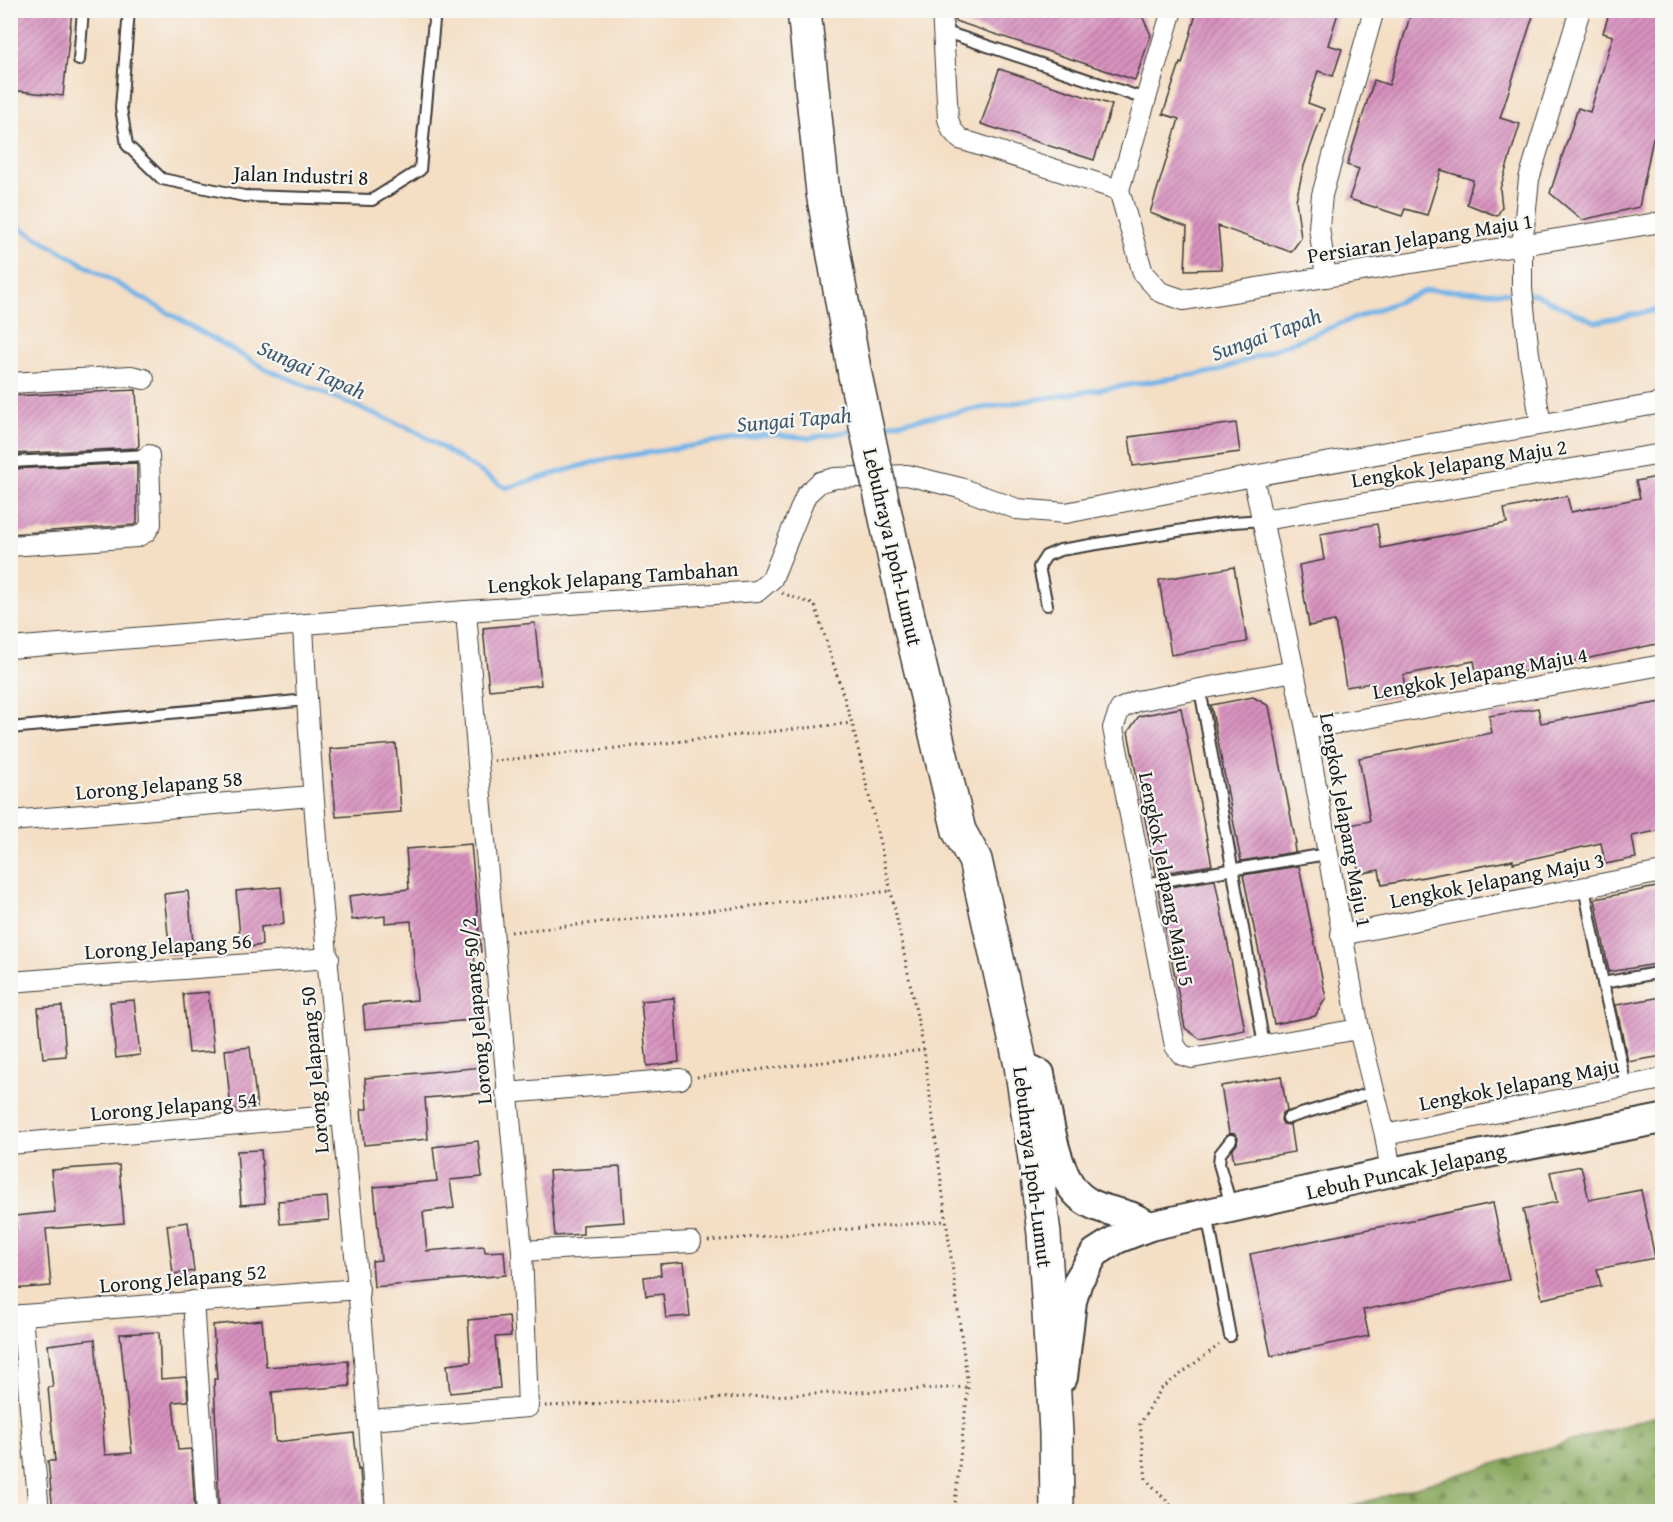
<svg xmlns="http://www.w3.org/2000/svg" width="1673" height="1522" font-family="'Gentium Book Plus',serif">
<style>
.forest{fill:url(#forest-firs);stroke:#51613b;stroke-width:1.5}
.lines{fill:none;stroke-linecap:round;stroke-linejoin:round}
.stream{stroke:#74b3e7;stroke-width:5}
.building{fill:url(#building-hatch)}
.lane-casing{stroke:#3c3935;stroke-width:14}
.street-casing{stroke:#3c3935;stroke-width:22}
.secondary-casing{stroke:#3c3935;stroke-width:32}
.highway-casing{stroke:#3c3935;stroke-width:36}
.path{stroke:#3c3935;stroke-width:3;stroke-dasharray:1.5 4.5;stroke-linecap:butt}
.lane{stroke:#fff;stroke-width:10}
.street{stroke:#fff;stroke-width:20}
.secondary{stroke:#fff;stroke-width:28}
.highway{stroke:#fff;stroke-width:33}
.highway-bridge-casing{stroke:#3c3935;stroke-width:36;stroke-linecap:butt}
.highway-bridge{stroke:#fff;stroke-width:33}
.labels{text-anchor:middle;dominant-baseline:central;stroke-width:4.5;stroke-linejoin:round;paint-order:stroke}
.street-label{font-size:21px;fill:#1c1c1c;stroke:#f6f6f2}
.water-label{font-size:22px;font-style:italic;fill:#3f586d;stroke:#f6f6f2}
</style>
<defs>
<pattern id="forest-firs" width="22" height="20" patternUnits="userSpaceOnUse" patternTransform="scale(1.5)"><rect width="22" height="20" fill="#86a65a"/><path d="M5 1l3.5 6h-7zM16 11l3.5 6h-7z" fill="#6d864a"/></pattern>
<pattern id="building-hatch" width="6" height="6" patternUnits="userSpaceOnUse" patternTransform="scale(1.5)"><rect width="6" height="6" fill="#d892bf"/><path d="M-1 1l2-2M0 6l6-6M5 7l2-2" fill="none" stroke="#ae769a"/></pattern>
</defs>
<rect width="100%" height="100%" fill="#f6f6f2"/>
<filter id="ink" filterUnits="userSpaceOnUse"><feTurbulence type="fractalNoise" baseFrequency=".0167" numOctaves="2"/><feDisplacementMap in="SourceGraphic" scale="12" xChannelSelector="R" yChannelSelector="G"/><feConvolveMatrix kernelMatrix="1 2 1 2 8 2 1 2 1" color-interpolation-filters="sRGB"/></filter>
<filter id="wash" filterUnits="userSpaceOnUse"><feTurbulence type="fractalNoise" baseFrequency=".008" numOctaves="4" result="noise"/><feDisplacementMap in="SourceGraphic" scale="24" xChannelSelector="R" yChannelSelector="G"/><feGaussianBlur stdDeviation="1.35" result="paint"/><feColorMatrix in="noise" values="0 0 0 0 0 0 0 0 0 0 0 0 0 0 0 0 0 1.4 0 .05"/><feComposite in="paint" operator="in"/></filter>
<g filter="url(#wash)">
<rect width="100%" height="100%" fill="#f4dec4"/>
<polygon class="forest" points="1662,1414 1662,1511 1335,1511"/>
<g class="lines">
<g class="stream">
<polyline points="10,222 266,369 416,431 506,488 601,460 768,434 809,438 857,430"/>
<polyline points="1527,294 1534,294 1596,322 1662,309"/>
<polyline points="878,426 976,409 1218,371 1428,290 1518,293"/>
</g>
</g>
<g id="blocks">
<g class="building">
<polygon points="12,10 72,10 63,96 10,90"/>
<polygon points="954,10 979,10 991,13 993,10 1130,10 1141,14 1151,35 1135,80 955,21"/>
<polygon points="1197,10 1339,10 1328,45 1342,49 1333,76 1318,71 1308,103 1324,109 1304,166 1296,200 1301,238 1291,252 1218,226 1222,269 1185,270 1187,227 1150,213 1179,119 1163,114 1180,63 1182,64"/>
<polygon points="1412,10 1535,10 1500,118 1520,124 1500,189 1502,207 1497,216 1467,204 1473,180 1441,170 1427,215 1405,209 1402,216 1349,199 1359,169 1347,165 1374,80 1389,85"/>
<polygon points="1610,10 1662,10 1662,140 1653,138 1639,207 1582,220 1550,193 1578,108 1590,112 1613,36 1603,33"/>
<polygon points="999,69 1112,105 1094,160 981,124"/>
<polygon points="136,390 139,445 137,448 10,454 10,396"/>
<polygon points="1236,423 1240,452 1133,466 1129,437"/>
<polygon points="137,463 137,523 134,525 10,534 10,469"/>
<polygon points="1662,476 1662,643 1478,681 1474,661 1403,675 1406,695 1373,700 1371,683 1346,687 1335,621 1309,626 1299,565 1324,560 1320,534 1377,524 1381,548 1507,523 1504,509 1567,496 1571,512 1640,498 1636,481"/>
<polygon points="1234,567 1247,642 1171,655 1159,580"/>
<polygon points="535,623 541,685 489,690 483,628"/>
<polygon points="1253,697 1269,706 1296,843 1294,844 1295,852 1241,861 1211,705"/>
<polygon points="1662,702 1662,830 1632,836 1636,858 1605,864 1601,843 1513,863 1513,860 1382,885 1379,870 1359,874 1350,825 1370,821 1359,758 1492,733 1489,716 1538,708 1541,723"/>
<polygon points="1181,708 1212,865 1156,874 1128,732 1139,716"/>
<polygon points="396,744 401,812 336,817 330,749"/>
<polygon points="471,844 481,952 474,952 477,994 482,994 485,1019 365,1029 363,1005 417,1000 411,921 385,923 385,916 352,920 349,896 409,889 406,849"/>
<polygon points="1299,866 1326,998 1315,1016 1274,1024 1243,875"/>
<polygon points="1215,880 1245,1030 1200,1039 1185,1028 1158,889"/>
<polygon points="1662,886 1662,963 1609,972 1595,899"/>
<polygon points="281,887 284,924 261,927 262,945 241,948 236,891"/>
<polygon points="188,891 194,953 170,955 164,894"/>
<polygon points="208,992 214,1051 189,1053 183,994"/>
<polygon points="1662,997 1662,1056 1628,1062 1616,1005"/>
<polygon points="674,998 679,1062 647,1066 641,1001"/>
<polygon points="134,1000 140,1055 116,1058 110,1002"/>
<polygon points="62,1006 66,1056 43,1058 38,1008"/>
<polygon points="250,1047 257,1107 231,1110 225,1050"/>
<polygon points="483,1067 486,1093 425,1098 428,1139 364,1145 361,1109 367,1109 365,1078"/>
<polygon points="1281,1076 1287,1110 1282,1113 1281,1120 1283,1124 1290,1125 1294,1152 1234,1162 1232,1150 1237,1144 1238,1138 1235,1134 1229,1133 1221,1086"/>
<polygon points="478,1141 482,1177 450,1180 454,1208 423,1212 427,1251 484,1246 485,1252 504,1251 506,1275 374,1287 372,1261 381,1260 374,1187 437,1181 433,1147"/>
<polygon points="261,1150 265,1203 241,1205 237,1151"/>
<polygon points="119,1165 124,1223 46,1229 51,1286 10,1289 10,1231 16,1231 15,1216 55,1212 51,1170"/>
<polygon points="1581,1166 1589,1200 1641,1190 1655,1258 1597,1269 1601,1286 1542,1299 1523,1209 1557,1202 1550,1172"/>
<polygon points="620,1167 624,1222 583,1225 583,1234 555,1236 549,1171"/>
<polygon points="327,1197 329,1220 280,1224 278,1201"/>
<polygon points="1493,1203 1509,1280 1363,1310 1369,1336 1271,1356 1250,1254"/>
<polygon points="188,1222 194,1271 173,1274 167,1225"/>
<polygon points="684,1262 690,1316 666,1318 663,1294 646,1296 644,1277 661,1275 660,1264"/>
<polygon points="509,1316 511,1336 495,1337 500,1388 450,1393 447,1365 471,1362 468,1320"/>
<polygon points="262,1320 266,1367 348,1361 350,1386 272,1392 275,1440 276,1442 354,1433 358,1470 360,1469 363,1512 288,1512 288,1510 219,1512 214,1379 217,1379 213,1325"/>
<polygon points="159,1332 161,1379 186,1377 188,1401 173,1402 178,1450 191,1449 195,1512 53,1512 48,1461 55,1461 48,1387 53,1387 48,1345 95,1339 105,1455 132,1453 120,1334"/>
</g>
</g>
</g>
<g filter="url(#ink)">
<use href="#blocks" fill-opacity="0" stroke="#3c3935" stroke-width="1.5"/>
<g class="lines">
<g class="lane-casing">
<g id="lane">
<polyline points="129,10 121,108 127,145 162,179 244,196 372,200 420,170 435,10"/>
<polyline points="943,31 1145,99"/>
<polyline points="79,60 83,10"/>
<polyline points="10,462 149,455"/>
<polyline points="1047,605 1039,567 1046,556 1060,550 1233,522 1264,520"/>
<polyline points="1200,689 1264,1045"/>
<polyline points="10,728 307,700"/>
<polyline points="1144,884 1327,854"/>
<polyline points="1584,887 1603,983 1626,1086"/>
<polyline points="1603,983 1662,972"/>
<polyline points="1288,1118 1374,1092"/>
<polyline points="1231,1140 1220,1154 1219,1164 1232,1208"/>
<polyline points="1207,1214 1230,1336"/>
</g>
</g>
<g class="street-casing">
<g id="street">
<polyline points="942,10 948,119 952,130 960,139 1119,190"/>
<polyline points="1172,10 1119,190 1143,273 1160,292 1184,300 1662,222"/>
<polyline points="1326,277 1319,227 1322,195 1374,10"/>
<polyline points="10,383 131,376 144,379"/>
<polyline points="1541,424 1529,354 1522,289 1522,246 1529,179 1580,10"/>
<polyline points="1253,476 1306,729 1359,1029 1385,1135 1391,1172"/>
<polyline points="1264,520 1662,454"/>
<polyline points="10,546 137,537 146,532 151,524 149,455"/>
<path d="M303 625C317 921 357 1215 375 1512"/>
<polyline points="10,648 466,611 758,591 772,579 806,495 820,482 835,478 907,475 960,488 1017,509 1066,513 1253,476 1662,403"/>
<polyline points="1294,671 1137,701 1120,709 1113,728 1175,1046 1182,1055 1192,1058 1359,1029"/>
<polyline points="1306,729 1662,665"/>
<polyline points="10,821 312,796"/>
<polyline points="1341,935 1662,872"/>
<polyline points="10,982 329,958"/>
<polyline points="506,1093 680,1079"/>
<polyline points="1385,1135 1662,1079"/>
<polyline points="10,1144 342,1115"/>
<polyline points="522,1251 691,1242"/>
<polyline points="193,1301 207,1512"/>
<polyline points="22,1315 39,1512"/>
<polyline points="10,1316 359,1289"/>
<polyline points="370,1420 528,1407 522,1251 478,763 466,611"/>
</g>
</g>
<g class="secondary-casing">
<g id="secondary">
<path d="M1021 1065 1040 1074C1047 1108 1054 1177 1082 1198 1096 1209 1114 1211 1130 1216 1137 1219 1144 1223 1150 1226"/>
<polyline points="1063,1377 1072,1301 1078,1281 1095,1253 1117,1239 1150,1226 1391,1172 1662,1119"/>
</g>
</g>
<g class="highway-casing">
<g id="highway">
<polyline points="804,10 823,193 855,375"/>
<polyline points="898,574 959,831 975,860 1021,1065 1035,1159 1044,1234 1053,1376 1056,1433 1057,1512"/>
</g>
</g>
<g class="path">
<polyline points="782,593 815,605 852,723 891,891 924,1050 968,1387 954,1512"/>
<polyline points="494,761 852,723"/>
<polyline points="511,932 891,891"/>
<polyline points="697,1077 924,1050"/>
<polyline points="708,1241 945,1221"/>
<polyline points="545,1406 968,1387"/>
<polyline points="1180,1512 1175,1510 1146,1479 1140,1424 1161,1389 1219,1345"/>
</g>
<use href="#lane" class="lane"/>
<use href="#street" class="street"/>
<use href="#secondary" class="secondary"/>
<use href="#highway" class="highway"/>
<g class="highway-bridge-casing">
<polyline id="highway-bridge" points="855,375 898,574"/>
</g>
<use href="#highway-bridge" class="highway-bridge"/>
</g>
</g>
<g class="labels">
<g class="street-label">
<text transform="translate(301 175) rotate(2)">Jalan Industri 8</text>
<text transform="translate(1420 238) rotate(-9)">Persiaran Jelapang Maju 1</text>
<text transform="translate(1459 463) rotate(-9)">Lengkok Jelapang Maju 2</text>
<text transform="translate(893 547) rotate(77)">Lebuhraya Ipoh-Lumut</text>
<text transform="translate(613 577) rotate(-4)">Lengkok Jelapang Tambahan</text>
<text transform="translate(1480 673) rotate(-10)">Lengkok Jelapang Maju 4</text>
<text transform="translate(159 785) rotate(-5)">Lorong Jelapang 58</text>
<text transform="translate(1346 820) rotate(80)">Lengkok Jelapang Maju 1</text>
<text transform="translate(1167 879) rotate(79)">Lengkok Jelapang Maju 5</text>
<text transform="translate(1497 880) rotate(-11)">Lengkok Jelapang Maju 3</text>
<text transform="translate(168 946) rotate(-4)">Lorong Jelapang 56</text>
<text transform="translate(476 1011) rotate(-95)">Lorong Jelapang 50/2</text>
<text transform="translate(314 1070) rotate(-95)">Lorong Jelapang 50</text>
<text transform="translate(1519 1084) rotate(-11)">Lengkok Jelapang Maju</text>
<text transform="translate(174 1106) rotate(-5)">Lorong Jelapang 54</text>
<text transform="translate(1033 1167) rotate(83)">Lebuhraya Ipoh-Lumut</text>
<text transform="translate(1406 1171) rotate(-12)">Lebuh Puncak Jelapang</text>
<text transform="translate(183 1278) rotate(-5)">Lorong Jelapang 52</text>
</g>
<g class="water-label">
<text transform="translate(1266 334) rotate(-20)">Sungai Tapah</text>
<text transform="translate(312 369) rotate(24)">Sungai Tapah</text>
<text transform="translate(794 419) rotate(-5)">Sungai Tapah</text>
</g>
</g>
<rect width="1673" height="1522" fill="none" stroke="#f6f6f2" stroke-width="36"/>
</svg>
